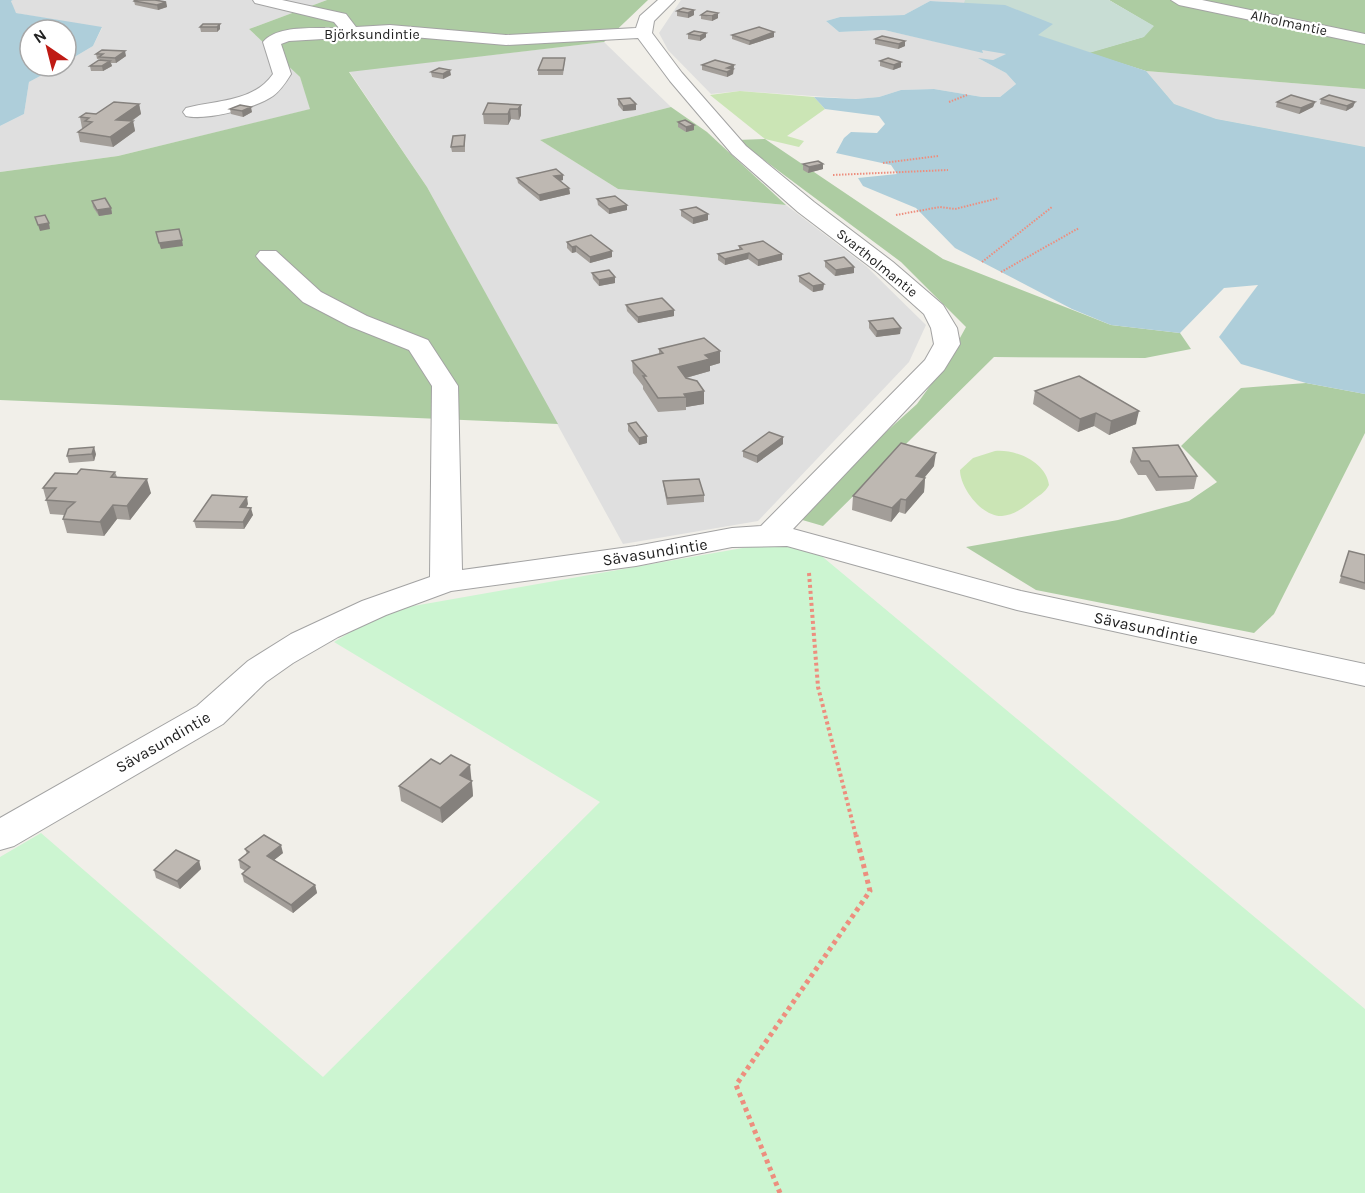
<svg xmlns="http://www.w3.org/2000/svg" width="1365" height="1193" font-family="Karla,sans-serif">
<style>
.residential{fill:#dfdfdf}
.grass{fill:#cbe5b5}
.forest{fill:#adcca2}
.wetland{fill:#c8ddd4}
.park{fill:#ccf5d1}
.water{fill:#aeceda}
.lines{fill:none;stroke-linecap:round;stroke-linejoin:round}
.minor-casing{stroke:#a3a3a3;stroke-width:2}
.path-far2{stroke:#ed8e7e;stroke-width:2;stroke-dasharray:1.5 1.5;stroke-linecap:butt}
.path-far1{stroke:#ed8e7e;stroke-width:4;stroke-dasharray:3 3;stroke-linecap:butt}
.path{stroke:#ed8e7e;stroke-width:5;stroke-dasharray:4 4;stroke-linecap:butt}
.minor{fill:#fff;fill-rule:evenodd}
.wall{fill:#a39e99}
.shaded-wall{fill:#85817d}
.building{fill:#beb8b2;stroke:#85817d;stroke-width:1.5}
.labels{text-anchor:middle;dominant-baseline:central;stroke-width:4.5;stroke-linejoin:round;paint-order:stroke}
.far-street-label{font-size:14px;fill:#222;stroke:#fff}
.street-label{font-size:16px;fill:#222;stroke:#fff}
</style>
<rect width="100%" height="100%" fill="#f1efe9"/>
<g class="residential">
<polygon points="13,0 327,0 249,29 300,77 311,109 118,156 0,172 0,126 24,114 29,82 59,66 66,66 66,62 93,46 102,28 15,13 11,1"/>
<polygon points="681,0 965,0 965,3 930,1 904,15 840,17 826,21 839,32 884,30 982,52 982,50 990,50 1007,54 993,60 980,59 1006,73 1016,84 1000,97 982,97 934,89 901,90 879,97 856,99 740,91 711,94 668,50 659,33"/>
<polygon points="604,42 671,107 540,140 618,189 786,205 866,266 926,325 909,362 758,521 623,544 427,187 349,71"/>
<polygon points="1146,71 1365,89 1365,147 1216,119 1174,104"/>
</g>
<g class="grass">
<polygon points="740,91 814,97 825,109 787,136 804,141 799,147 765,139 710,95"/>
<path d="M995 451C1016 449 1046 462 1049 485 1045 493 1038 496 1032 501 1023 508 1014 515 1002 516 982 517 960 488 960 470L973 458Z"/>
</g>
<g class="forest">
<polygon points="327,0 648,0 604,42 349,72 427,187 558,424 0,400 0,172 118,156 310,109 300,77 249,29"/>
<polygon points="1109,0 1365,0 1365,89 1146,71 1087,53 1143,37 1153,26"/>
<polygon points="671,107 707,132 786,205 618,189 540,140"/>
<polygon points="765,139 943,259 1111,325 1180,333 1191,349 1145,358 994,357 823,526 792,517 917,404 945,365 966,327 901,262 737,140"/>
<polygon points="1306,383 1365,394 1365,433 1274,614 1254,633 1036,590 966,547 1118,520 1189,501 1217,482 1181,446 1241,388"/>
</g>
<polygon class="wetland" points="965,0 1109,0 1154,26 1144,37 1089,53 1146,71 1174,104 1216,119 1365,147 1253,145 1057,49 951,2 964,3"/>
<polygon class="park" points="800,538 1365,1009 1365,1193 0,1193 0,857 41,833 323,1077 600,802 334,642 385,611"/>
<g class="water">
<polygon points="0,0 13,0 11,1 16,13 102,27 93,46 66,62 66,30 30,30 30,66 59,66 29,82 24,114 0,126"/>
<polygon points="930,1 1005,5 1053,24 1038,35 1146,71 1174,104 1216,119 1365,147 1365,394 1306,383 1241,364 1219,337 1258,285 1224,288 1180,333 1111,325 1072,309 955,248 916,208 863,186 858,178 897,174 891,165 836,153 844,138 851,132 877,133 885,124 879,116 825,109 814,97 856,99 879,97 901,90 934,89 982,97 1000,97 1016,84 1006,73 978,58 993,60 1006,54 982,50 983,53 884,30 839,32 826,21 840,17 904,15"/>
</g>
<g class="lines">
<g class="minor-casing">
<g id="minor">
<path d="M253 0H282L346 14 356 27 390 25 506 35 636 28 640 16 658 0H675L654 21 652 33 682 73 746 146 814 202 893 262 943 305 957 328 960 344 944 370 793 529 1021 591 1365 664V686L1017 610 787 546 732 547 636 566 451 591 386 615 338 637 293 663 266 682 223 724 14 846 0 850V818L197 706 248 661 291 634 362 601 430 577 432 386 409 350 349 326 303 302 260 261 256 256 260 251H276L321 292 367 316 428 340 458 386 462 570 636 546 732 528 761 526 925 360 934 344 931 328 924 314 877 272 798 212 732 154 670 81 638 38 506 45 390 35 289 41 281 44 291 74C286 82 281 90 273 96 256 108 206 121 186 116L183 112 186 108C216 100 254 102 273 74L263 42C278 24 319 29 339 28L334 22 255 3Z"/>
<polygon points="1171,0 1202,0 1365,34 1365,44 1179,5"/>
</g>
</g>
<g class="path-far2">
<polyline points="949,102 967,95"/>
<polyline points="883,163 938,156"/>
<polyline points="833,175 948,170"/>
<polyline points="896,215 940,207 955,209 999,198"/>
<polyline points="982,262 1052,207"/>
<polyline points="1001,272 1079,228"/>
</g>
<polyline class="path-far1" points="809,573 818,687 856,836"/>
<polyline class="path" points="780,1193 736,1085 870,891 856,835"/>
<use href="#minor" class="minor"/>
</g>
<g class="wall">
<polygon points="134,1 166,2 167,7 158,10 135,5"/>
<polygon points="694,10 694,15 688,18 677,16 677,11"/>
<polygon points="701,15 718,18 712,21 701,19"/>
<polygon points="220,24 220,29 217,32 201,32 200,27"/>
<polygon points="774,32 774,37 749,45 732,39 732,35"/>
<polygon points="706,33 706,37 700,41 688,39 688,34"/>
<polygon points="875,39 905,41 905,46 898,49 875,44"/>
<polygon points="96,54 126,56 116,63 111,63 112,66 103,71 91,71 90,66 100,60 100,59 97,59"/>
<polygon points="565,58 563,75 538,75 538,70"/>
<polygon points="880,61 901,62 901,67 893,70 880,66"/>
<polygon points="702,65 734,65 733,74 727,77 702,70"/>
<polygon points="431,72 451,75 443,79 432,77"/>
<polygon points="618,99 636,110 623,111 618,105"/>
<polygon points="1321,99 1355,102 1353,107 1346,111 1320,104"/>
<polygon points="1277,102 1315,102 1313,107 1299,114 1276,107"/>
<polygon points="139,104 141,114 132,121 133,121 135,131 113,147 80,142 78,132 84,128 82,128 80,117"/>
<polygon points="521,105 521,115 519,120 511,119 508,125 484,124 483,114"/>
<polygon points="230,109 252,112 243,117 231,114"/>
<polygon points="678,122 694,130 686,132 678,127"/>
<polygon points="465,135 465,152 452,152 451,147"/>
<polygon points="803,164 823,169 808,173 803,170"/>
<polygon points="517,178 563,180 560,181 569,188 570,194 540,201 518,183"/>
<polygon points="597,199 627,205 627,210 609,214 598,205"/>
<polygon points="92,201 111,208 112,214 99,216 93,207"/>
<polygon points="681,210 708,220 693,224 681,216"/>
<polygon points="567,242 612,257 590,263 576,252 572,253 567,248"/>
<polygon points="739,246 782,254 782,260 758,266 748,259 725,265 718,260 718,254 739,249"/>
<polygon points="825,261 854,273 835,276 825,267"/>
<polygon points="592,273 615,283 599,286 593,279"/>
<polygon points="799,276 824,284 823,290 813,292 799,282"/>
<polygon points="626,305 674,316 638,323 627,311"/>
<polygon points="869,321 900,334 876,337 869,328"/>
<polygon points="659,349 720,363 710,366 710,371 686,378 704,391 704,404 686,407 686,410 658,412 643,389 643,386 633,373 632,361 659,354"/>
<polygon points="1035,391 1136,424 1109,435 1094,426 1078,432 1033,404"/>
<polygon points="628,424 647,436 647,443 639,445 628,431"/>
<polygon points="783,437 783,444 757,463 743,457 743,451"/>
<polygon points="1133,448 1197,476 1194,489 1156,491 1146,475 1138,475 1130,462"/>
<polygon points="96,454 94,461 69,463 67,456"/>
<polygon points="934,466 924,478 925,478 924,492 905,514 899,512 891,522 852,510 853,496"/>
<polygon points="115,472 117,477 151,493 130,520 117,519 104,536 67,533 63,519 64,515 50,514 43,488 77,474"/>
<polygon points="663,481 704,495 704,502 667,505 664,488"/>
<polygon points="248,504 246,508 253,515 244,529 196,528 194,521"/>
<polygon points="1349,551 1365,555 1365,590 1339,583"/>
<polygon points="472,781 473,796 442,823 401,801 399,786"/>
<polygon points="245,849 283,853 274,860 315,885 317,893 293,913 244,882 242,874 245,871 240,868 239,860 247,854"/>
<polygon points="199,861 201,869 180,889 156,878 154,870"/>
</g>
<g class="shaded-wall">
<polygon points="166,2 167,7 158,10 157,5"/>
<polygon points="694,10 694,15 688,18 688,13"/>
<polygon points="718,13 718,18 712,21 712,16"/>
<polygon points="220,24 220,29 217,32 217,27"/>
<polygon points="774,32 774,37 749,45 750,41"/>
<polygon points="706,33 706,37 700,41 700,36"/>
<polygon points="905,41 905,46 898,49 899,44"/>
<polygon points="125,51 126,56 116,63 115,58"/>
<polygon points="110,61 112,66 103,71 102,66"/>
<polygon points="901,62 901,67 893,70 894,65"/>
<polygon points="734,65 733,74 727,77 727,68"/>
<polygon points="450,70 451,75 443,79 443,74"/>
<polygon points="1315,102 1313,107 1299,114 1301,108"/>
<polygon points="1355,102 1353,107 1346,111 1347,106"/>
<polygon points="139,104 141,114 118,130 116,120"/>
<polygon points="636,104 636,110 623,111 623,106"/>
<polygon points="521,105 521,115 519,120 518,109"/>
<polygon points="251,107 252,112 243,117 242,111"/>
<polygon points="510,109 511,119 508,125 508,114"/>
<polygon points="133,121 135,131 113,147 110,137"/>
<polygon points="694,125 694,130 686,132 686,127"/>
<polygon points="823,164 823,169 808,173 809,167"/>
<polygon points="563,175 563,180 554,182 554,176"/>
<polygon points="569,188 570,194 540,201 539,195"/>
<polygon points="627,205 627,210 609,214 609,209"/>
<polygon points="111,208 112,214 99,216 97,210"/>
<polygon points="708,214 708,220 693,224 693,218"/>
<polygon points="49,223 50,229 40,231 38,225"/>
<polygon points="182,240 183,246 161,249 159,243"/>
<polygon points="576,246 576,252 572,253 572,247"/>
<polygon points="612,251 612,257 590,263 590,257"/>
<polygon points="749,253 748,259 725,265 725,259"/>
<polygon points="782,254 782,260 758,266 758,260"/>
<polygon points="854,267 854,273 835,276 836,270"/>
<polygon points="615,277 615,283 599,286 599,280"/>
<polygon points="824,284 823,290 813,292 813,286"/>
<polygon points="674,310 674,316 638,323 638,317"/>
<polygon points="901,328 900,334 876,337 877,331"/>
<polygon points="720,351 720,363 710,366 710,371 678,380 678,367 705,355"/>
<polygon points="704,391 704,404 686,407 686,397 684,394"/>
<polygon points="1139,411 1136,424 1109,435 1111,421"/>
<polygon points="1096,413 1094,426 1078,432 1080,419"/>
<polygon points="647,436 647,443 639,445 639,438"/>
<polygon points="783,437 783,444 757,463 757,456"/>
<polygon points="94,447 96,454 94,461 92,454"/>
<polygon points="936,453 934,466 915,489 916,476"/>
<polygon points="925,478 924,492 905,514 906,500"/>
<polygon points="147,479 151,493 130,520 127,506"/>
<polygon points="247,497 248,504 242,514 240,507"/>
<polygon points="901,499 899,512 891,522 892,508"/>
<polygon points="113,505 117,519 104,536 100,522"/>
<polygon points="251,508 253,515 244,529 243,522"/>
<polygon points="470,765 473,796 442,823 440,808 460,775"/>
<polygon points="281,845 283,853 269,864 267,856"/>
<polygon points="199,861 201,869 180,889 177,881"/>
<polygon points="315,885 317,893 293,913 291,905"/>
</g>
<g class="building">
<polygon points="135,0 155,0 166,2 157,5 134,1"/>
<polygon points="683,8 694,10 688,13 677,11"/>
<polygon points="707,11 718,13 712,16 701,15"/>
<polygon points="203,24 220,24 217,27 200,27"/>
<polygon points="759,27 774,32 750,41 732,35"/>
<polygon points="694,31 706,33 700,36 688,34"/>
<polygon points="882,36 905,41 899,44 875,39"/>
<polygon points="102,50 125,51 115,58 99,57 103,54 96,54"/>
<polygon points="543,58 565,58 563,70 538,70"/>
<polygon points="888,58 901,62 894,65 880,61"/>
<polygon points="99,60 110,61 102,66 90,66"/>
<polygon points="715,60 734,65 727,68 733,69 727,72 702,65"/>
<polygon points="439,68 450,70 443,74 431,72"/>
<polygon points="1291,95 1315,102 1301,108 1277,102"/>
<polygon points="1329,95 1355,102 1347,106 1321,99"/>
<polygon points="630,98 636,104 623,106 618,99"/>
<polygon points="114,102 139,104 116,120 133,121 110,137 78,132 92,122 85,121 89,118 80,117 86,113 96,114"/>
<polygon points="488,103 521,105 518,109 510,109 508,114 483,114"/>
<polygon points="240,105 251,107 242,111 230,109"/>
<polygon points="685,120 694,125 686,127 678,122"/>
<polygon points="465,135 464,146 451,147 453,136"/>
<polygon points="818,161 823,164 809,167 803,164"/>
<polygon points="556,169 563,175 554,176 569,188 539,195 517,178"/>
<polygon points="615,196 627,205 609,209 597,199"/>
<polygon points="105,198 111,208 97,210 92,201"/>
<polygon points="696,207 708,214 693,218 681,210"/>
<polygon points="45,215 49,223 38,225 35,217"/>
<polygon points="179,229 182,240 159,243 156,232"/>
<polygon points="591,235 612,251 590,257 576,246 572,247 567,242"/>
<polygon points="763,241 782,254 758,260 749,253 725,259 718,254 742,249 739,246"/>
<polygon points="844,257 854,267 836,270 825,261"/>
<polygon points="609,270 615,277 599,280 592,273"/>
<polygon points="809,273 824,284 813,286 799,276"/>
<polygon points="662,298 674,310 638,317 626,305"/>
<polygon points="893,318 901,328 877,331 869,321"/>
<polygon points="704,338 720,351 705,355 710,359 678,367 686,378 697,381 704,391 684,394 686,397 658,398 643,376 646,376 632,361 663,353 659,349"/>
<polygon points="1079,376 1139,411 1111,421 1096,413 1080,419 1035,391"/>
<polygon points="636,422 647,436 639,438 628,424"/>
<polygon points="769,432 783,437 757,456 743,451"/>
<polygon points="901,443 936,453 916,476 925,478 906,500 901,499 892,508 853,496"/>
<polygon points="1178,445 1197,476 1159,477 1149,461 1141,461 1133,448"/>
<polygon points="94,447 92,454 67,456 69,449"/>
<polygon points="81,469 115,472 111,477 147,479 127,506 113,505 100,522 63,519 67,509 75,502 46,500 56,488 43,488 55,473 77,474"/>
<polygon points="699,479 704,495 667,498 663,481"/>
<polygon points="212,495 247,497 240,507 251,508 243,522 194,521"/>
<polygon points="1349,551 1365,555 1365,583 1341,576"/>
<polygon points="451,755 470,765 460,775 472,781 440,808 399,786 431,759 440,764"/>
<polygon points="264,835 281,845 267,856 315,885 291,905 242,874 250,867 239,860 249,852 245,849"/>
<polygon points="176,850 199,861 177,881 154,870"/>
</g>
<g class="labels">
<g class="far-street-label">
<text transform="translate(1289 23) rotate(12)">Alholmantie</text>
<text x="372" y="34">Björksundintie</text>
<text transform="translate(877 263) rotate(39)">Svartholmantie</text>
</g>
<g class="street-label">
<text transform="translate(655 552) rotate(-9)">Sävasundintie</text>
<text transform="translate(1146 628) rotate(12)">Sävasundintie</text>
<text transform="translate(163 742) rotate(-30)">Sävasundintie</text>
</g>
</g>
<g transform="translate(48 48) rotate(325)"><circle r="28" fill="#ffffff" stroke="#a7a7a7" stroke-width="1.5"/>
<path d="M0-4.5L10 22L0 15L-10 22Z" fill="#bf1a14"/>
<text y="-9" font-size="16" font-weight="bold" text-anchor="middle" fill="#222222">N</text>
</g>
</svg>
